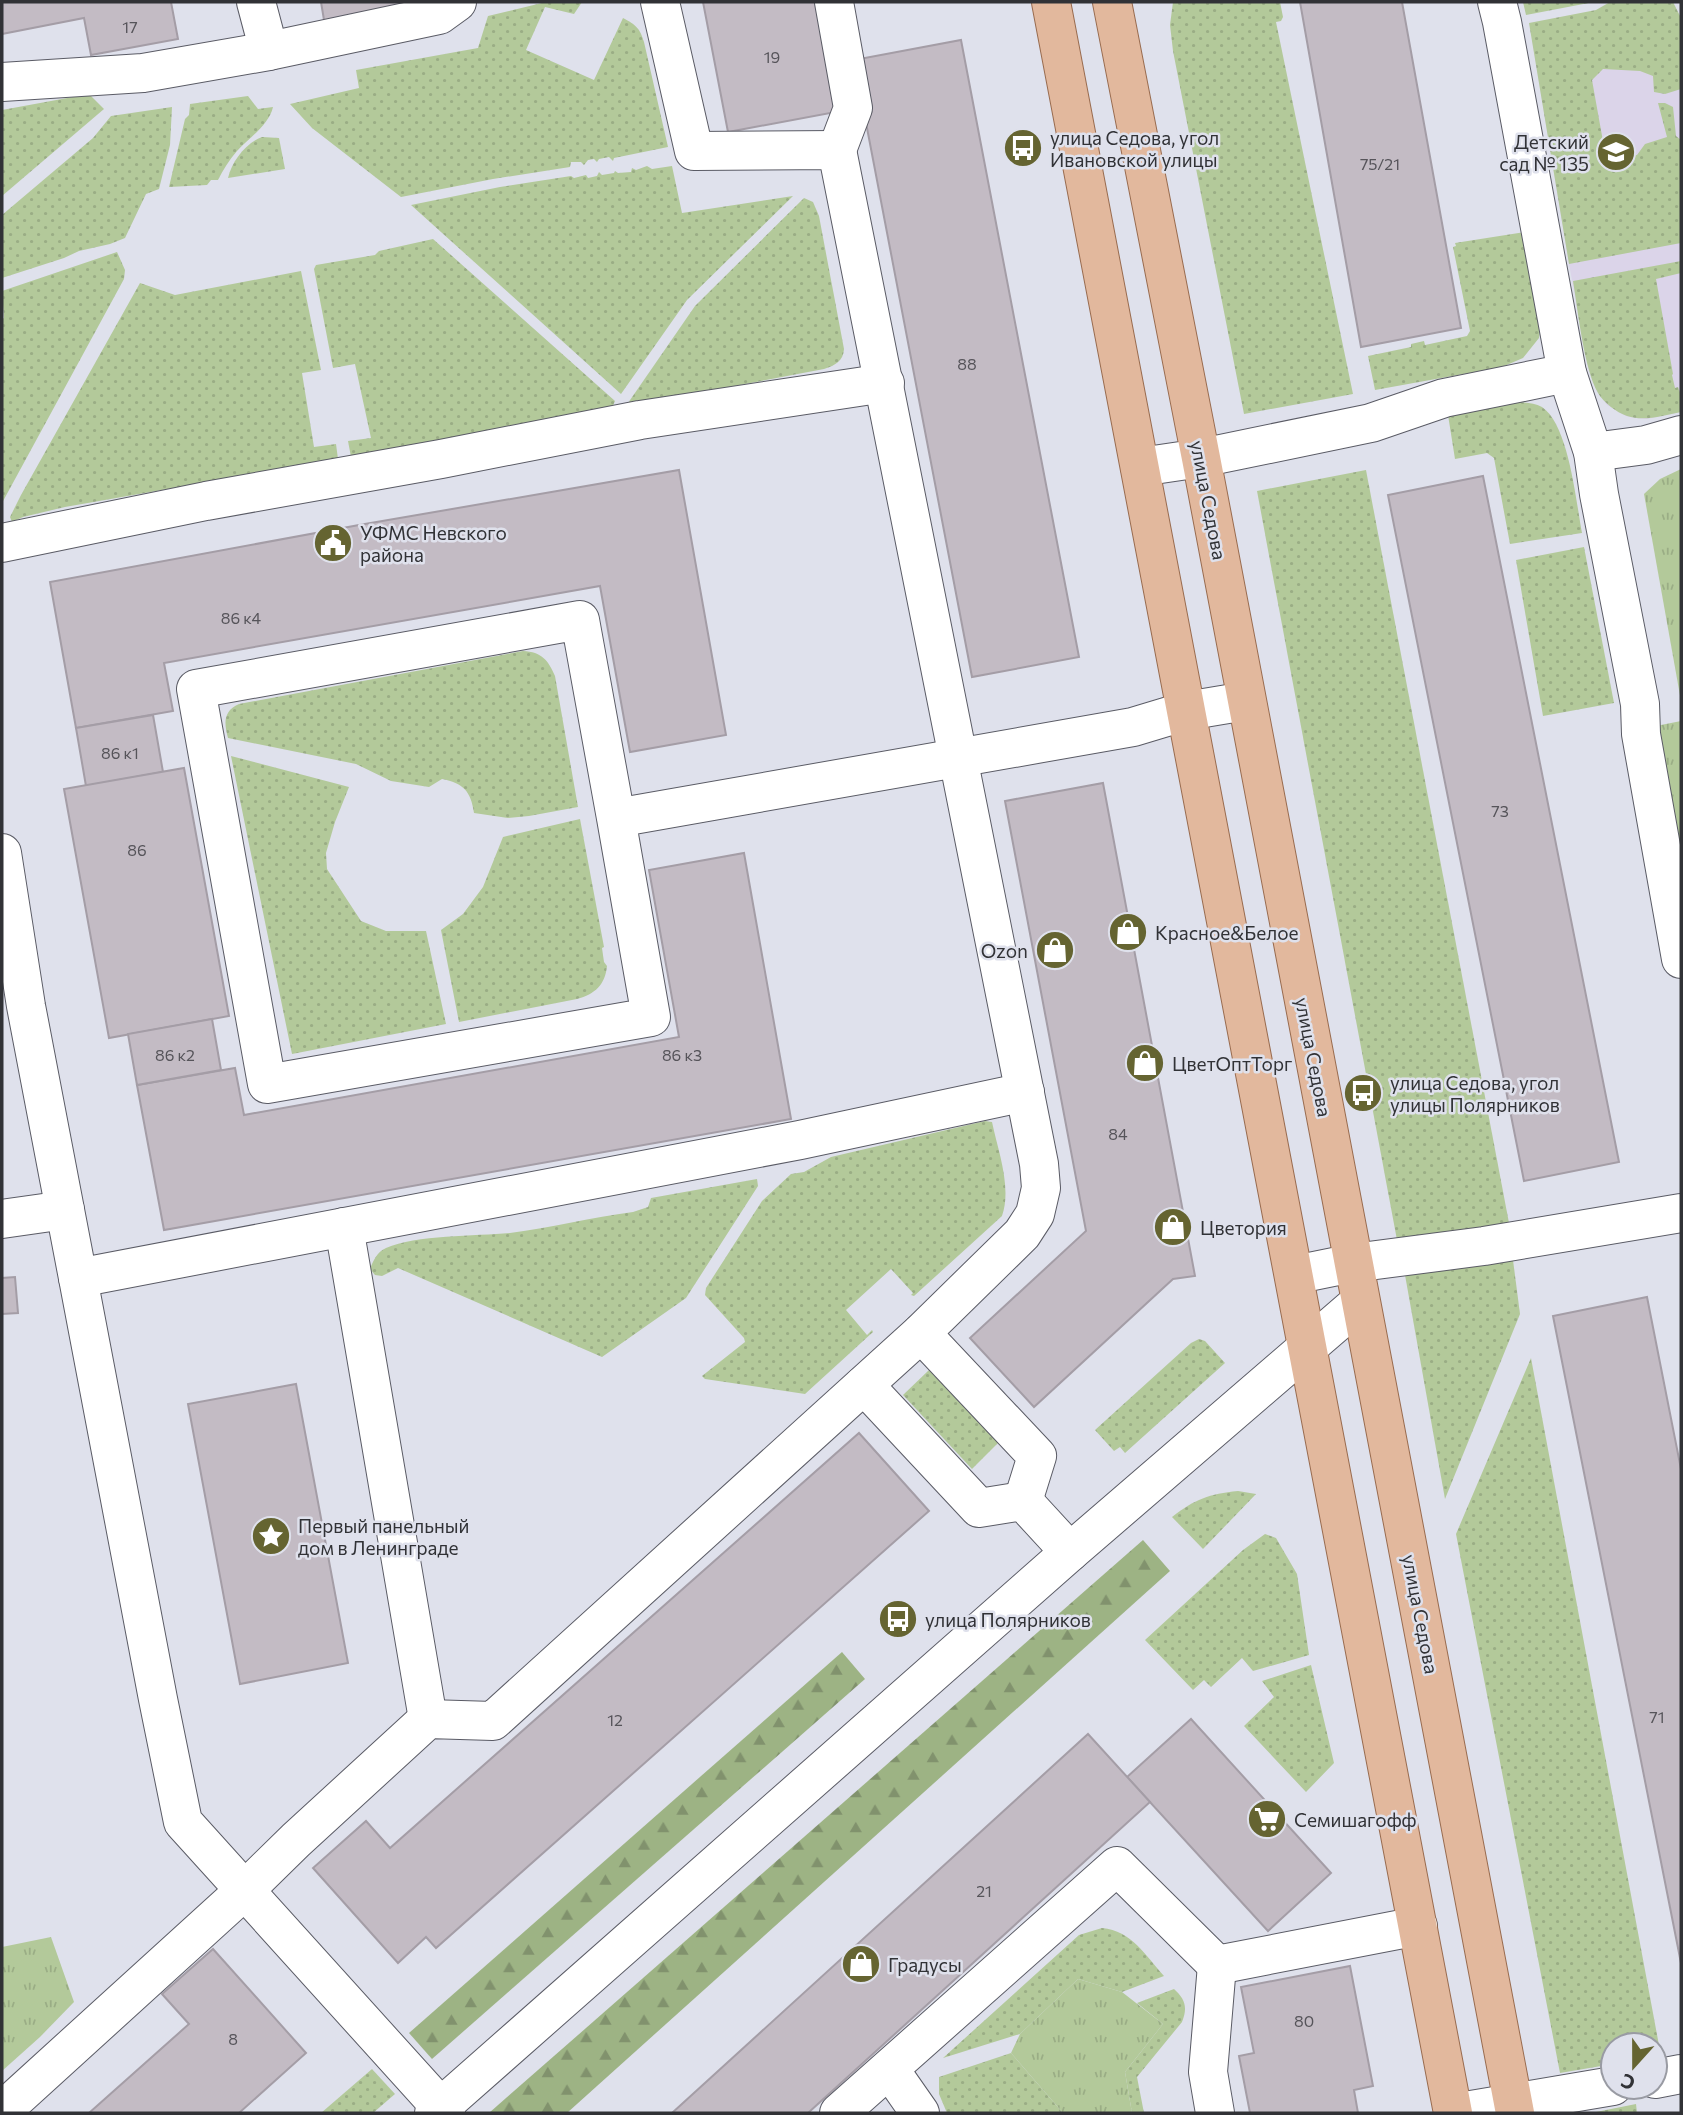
<svg xmlns="http://www.w3.org/2000/svg" width="1683" height="2115" font-family="Commissioner,sans-serif">
<style>
.education{fill:#dbd4e9}
.grass{fill:url(#grass-dots)}
.forest{fill:url(#forest-firs)}
.park{fill:url(#park-tufts)}
.building{fill:#c3bbc4;stroke:#a49da6;stroke-width:2}
.lines{fill:none;stroke-linecap:round;stroke-linejoin:round}
.minor-casing{stroke:#5a5b65;stroke-width:40}
.major-casing{stroke:#986b4f;stroke-width:40}
.minor{stroke:#fff;stroke-width:38}
.major{stroke:#e2b89d;stroke-width:38}
.labels{text-anchor:middle;dominant-baseline:central;stroke-width:5;stroke-linejoin:round;paint-order:stroke}
.number-label{font-size:16px;fill:#56545a}
.poi-label{font-size:19px;fill:#313236;stroke:#dfe1ec;text-anchor:start}
.street-label{font-size:19px;fill:#313236;stroke:#dfe1ec}
</style>
<defs>
<pattern id="grass-dots" width="8" height="8" patternUnits="userSpaceOnUse" patternTransform="scale(1.75)"><rect width="8" height="8" fill="#b3c99a"/><path d="M2 2h.1M6 6h.1" fill="none" stroke="#9aad85" stroke-width="1.8" stroke-linecap="round"/></pattern>
<pattern id="forest-firs" width="22" height="20" patternUnits="userSpaceOnUse" patternTransform="scale(1.75)"><rect width="22" height="20" fill="#9db384"/><path d="M5 1l3.5 6h-7zM16 11l3.5 6h-7z" fill="#81926d"/></pattern>
<pattern id="park-tufts" width="24" height="20" patternUnits="userSpaceOnUse" patternTransform="scale(1.75)"><rect width="24" height="20" fill="#b3c99a"/><path d="M3 7l-1-3M5 7V3M7 7l1-3M15 17l-1-3M17 17v-4M19 17l1-3" fill="none" stroke="#9aad85"/></pattern>
</defs>
<rect width="100%" height="100%" fill="#dfe1ec"/>
<polygon class="education" points="1681,18 1681,412 1647,419 1636,418 1626,416 1607,405 1598,392 1589,371 1569,264 1532,39"/>
<g class="grass">
<path d="M546 2H582L574 14 545 7 526 50 594 80 623 18C636 25 640 28 644 42L668 147 614 158 613 161 609 157 599 159 597 162 594 159 588 160 584 165 581 162H571L570 167 493 179 401 197 312 128 290 104 359 88 356 70 478 48 488 16Z"/>
<polygon points="1173,2 1280,2 1283,17 1281,21 1276,22 1353,394 1244,414 1173,51 1170,25"/>
<polygon points="1523,2 1594,2 1526,15"/>
<polygon points="1610,2 1673,2 1681,18 1681,89 1665,94 1654,92 1653,76 1640,71 1603,69 1592,80 1606,158 1637,155 1645,144 1667,137 1658,103 1665,103 1673,107 1676,136 1681,140 1681,243 1569,264 1529,23 1596,10"/>
<polygon points="89,94 104,109 2,196 2,110"/>
<path d="M248 96 258 109 273 107C269 125 249 138 237 151 229 160 223 170 218 180H211L207 185 169 187 185 119 189 115 190 104Z"/>
<polygon points="172,107 170,145 159,189 146,194 125,238 110,244 79,251 64,258 2,278 2,215 93,138 111,116"/>
<path d="M262 137 279 138 285 169 228 178C232 161 246 143 262 137Z"/>
<polygon points="647,166 652,169 672,166 682,213 793,196 687,300 621,394 411,205 500,187 571,176 574,178 586,175 588,178 597,176 599,172 602,175 614,173 615,171 618,173 631,172 632,168 636,170"/>
<path d="M804 198 813 202 819 216 844 349C843 361 836 365 824 369L629 406 628 403 695 306Z"/>
<polygon points="1525,232 1541,322 1539,338 1523,358 1502,367 1375,390 1368,356 1411,347 1411,344 1424,341 1425,345 1467,336 1470,331 1453,247 1456,246 1455,243"/>
<polygon points="433,239 615,401 612,408 351,457 348,441 371,438 355,364 333,368 314,269 316,265 375,255 379,251"/>
<polygon points="117,252 125,270 124,279 2,503 2,319 4,318 2,291"/>
<path d="M1681 261V273L1656 279 1673 374 1672 375 1675 388 1678 387 1681 395V412C1664 415 1645 422 1627 416 1616 412 1604 403 1598 393 1584 369 1578 311 1573 281Z"/>
<polygon points="301,271 321,370 302,373 314,447 336,444 338,459 65,507 23,517 12,522 10,517 21,495 140,283 175,295"/>
<path d="M1520 402C1527 403 1535 403 1542 407 1569 425 1576 502 1582 533L1510 544 1494 458 1487 453 1455 459 1448 415Z"/>
<polygon points="1366,470 1509,1223 1397,1240 1257,491"/>
<polygon points="1584,547 1614,703 1543,716 1516,560"/>
<path d="M523 651C542 652 548 660 555 676L578 807 529 816 508 818 474 813C471 791 463 783 442 779L429 787 391 781 356 764 228 738C224 723 223 711 239 704Z"/>
<polygon points="231,756 349,787 335,822 326,853 327,869 361,921 386,931 426,931 446,1024 292,1054"/>
<path d="M580 819 604 947 602 948 604 962 607 966C605 985 595 994 577 999L459 1022 441 930 463 914 483 887 503 837Z"/>
<path d="M985 1121 992 1122C998 1151 1012 1187 1002 1216L914 1296 911 1295 913 1293 891 1269 846 1310 867 1335 872 1330 873 1332 805 1394 705 1379 702 1376 745 1342 744 1338 705 1295 706 1288 762 1201 791 1174 804 1172 831 1157Z"/>
<path d="M757 1179 758 1186 686 1298 602 1357 398 1268 382 1276 375 1275 370 1269C373 1261 377 1252 386 1248 416 1235 475 1236 510 1233 551 1228 592 1217 633 1212L648 1207 651 1198Z"/>
<polygon points="1513,1260 1520,1314 1445,1499 1405,1275"/>
<polygon points="1199,1339 1205,1341 1225,1363 1125,1453 1120,1447 1114,1451 1095,1430 1191,1343"/>
<polygon points="1531,1358 1661,2056 1655,2057 1655,2045 1613,2045 1613,2064 1560,2073 1456,1534"/>
<polygon points="929,1370 998,1443 972,1469 903,1395"/>
<path d="M1238 1491 1256 1494 1203 1549 1172 1517C1195 1499 1209 1494 1238 1491Z"/>
<polygon points="1265,1534 1276,1538 1297,1574 1309,1655 1253,1671 1242,1658 1211,1687 1204,1680 1193,1690 1145,1640 1243,1550"/>
<polygon points="1311,1665 1334,1763 1306,1792 1244,1726 1274,1697 1262,1681"/>
<path d="M1102 1928C1132 1931 1145 1955 1164 1976L1122 1992 1078 1979 1020 2034 943 2058 1079 1935Z"/>
<path d="M1174 1989C1185 1999 1188 2007 1182 2022L1137 2077 1144 2113H1132L1125 2072 1163 2024 1137 2003Z"/>
<polygon points="1011,2053 1063,2113 947,2113 939,2094 939,2077"/>
<polygon points="372,2069 395,2094 373,2113 321,2113"/>
<polygon points="1636,2104 1637,2113 1591,2113"/>
</g>
<g class="forest">
<polygon points="1143,1540 1170,1571 567,2113 489,2113"/>
<polygon points="842,1652 865,1679 432,2059 409,2033"/>
</g>
<g class="park">
<polygon points="1681,469 1681,701 1644,494 1660,479"/>
<polygon points="1681,721 1681,849 1679,849 1656,726"/>
<polygon points="51,1937 74,2002 40,2037 2,2071 2,1947"/>
<polygon points="1078,1979 1122,1992 1163,2024 1125,2072 1132,2113 1063,2113 1011,2053 1020,2034"/>
</g>
<g class="building">
<polygon points="2,2 171,2 178,39 91,55 84,18 2,34"/>
<polygon points="321,2 436,2 325,26"/>
<polygon points="703,2 820,2 841,111 728,132"/>
<polygon points="1300,2 1402,2 1461,328 1361,347"/>
<polygon points="961,40 1079,657 972,677 854,60"/>
<polygon points="679,470 726,735 630,752 600,586 164,663 173,711 76,728 50,582 359,525"/>
<polygon points="1483,476 1619,1162 1524,1181 1388,495"/>
<polygon points="153,715 163,772 86,786 76,728"/>
<polygon points="184,768 229,1016 109,1038 64,789"/>
<polygon points="1103,783 1195,1276 1173,1279 1034,1407 970,1338 1086,1231 1005,801"/>
<polygon points="744,853 791,1119 164,1230 137,1085 235,1068 244,1115 679,1037 649,870"/>
<polygon points="212,1019 221,1070 137,1085 128,1034"/>
<polygon points="15,1277 18,1313 2,1314 2,1278"/>
<polygon points="1647,1297 1681,1469 1681,1963 1553,1316"/>
<polygon points="296,1384 348,1663 240,1684 188,1404"/>
<polygon points="859,1433 929,1511 436,1948 426,1937 398,1963 313,1868 366,1821 390,1848"/>
<polygon points="1191,1719 1331,1873 1268,1931 1127,1777"/>
<polygon points="1088,1734 1150,1802 808,2113 672,2113"/>
<polygon points="213,1949 306,2053 239,2113 89,2113 189,2024 162,1994"/>
<polygon points="1350,1966 1373,2086 1354,2090 1358,2113 1250,2113 1239,2056 1254,2053 1241,1987"/>
</g>
<g class="lines">
<g class="minor-casing">
<g id="minor">
<polyline points="256,2 269,51"/>
<polyline points="834,2 853,108 837,150"/>
<polyline points="1497,2 1502,22 1567,373 1593,452 1599,494 1640,704 1641,734 1681,959"/>
<polyline points="2,82 143,73 269,51 439,15 457,2"/>
<polyline points="1593,452 1646,445 1681,435"/>
<polyline points="1140,467 1201,458 1371,423 1444,398 1567,373"/>
<polyline points="2,543 206,501 441,459 640,420 885,383"/>
<polyline points="616,818 651,1017 267,1084 196,689 580,620 616,818 1133,727 1186,711 1246,701"/>
<polyline points="2,853 26,1006 78,1278 800,1140 1025,1092"/>
<polyline points="2,1219 65,1210"/>
<polyline points="344,1227 428,1719"/>
<polyline points="1294,1275 1353,1263 1484,1246 1681,1213"/>
<polyline points="78,1278 158,1699 183,1822 446,2113"/>
<polyline points="921,1333 1037,1456 1023,1501"/>
<polyline points="864,1385 979,1508 1023,1501 1070,1552"/>
<polyline points="1217,1965 1418,1926"/>
<polyline points="890,2070 920,2113"/>
<polyline points="1655,2079 1681,2074"/>
<polyline points="2,2111 245,1890 296,1840 428,1719 493,1721 921,1333 1022,1234 1035,1214 1041,1188 1039,1164 837,150 694,151 660,2"/>
<polyline points="434,2113 1070,1552 1360,1302"/>
<polyline points="839,2113 1117,1866 1217,1965"/>
<polyline points="1215,2113 1208,2072 1217,1965"/>
<polyline points="1453,2113 1613,2086"/>
</g>
</g>
<g class="major-casing">
<g id="major">
<polyline points="1051,2 1453,2113"/>
<polyline points="1112,2 1201,458 1515,2113"/>
</g>
</g>
<use href="#minor" class="minor"/>
<use href="#major" class="major"/>
</g>
<defs>
<g id="bus-disc" transform="scale(2.0125)"><circle r="9.5" fill="#656431" stroke="#dfe1ec"/><path d="M-5-6H5V4H4V6H2V4H-2V6H-4V4H-5ZM-3.5-4V0h7V-4ZM-3.5 1.2v1.5H-2V1.2ZM2 1.2v1.5H3.5V1.2Z" fill="#fff"/></g>
<g id="school-disc" transform="scale(2.0125)"><circle r="9.5" fill="#656431" stroke="#dfe1ec"/><path d="M0-5L7-2L0 1L-7-2ZM-4 1L0 2.5L4 1V4Q0 6-4 4Z" fill="#fff"/></g>
<g id="civic-disc" transform="scale(2.0125)"><circle r="9.5" fill="#656431" stroke="#dfe1ec"/><path d="M-.6-6.5H3V-4.5H.6V-3L4-1V1h2V6H-6V1h2V-1L-.6-3ZM-1.2 2.5V6h2.4V2.5Z" fill="#fff"/></g>
<g id="shop-disc" transform="scale(2.0125)"><circle r="9.5" fill="#656431" stroke="#dfe1ec"/><path d="M-5-2.5h2.3a2.7 3.5 0 0 1 5.4 0H5L5.5 6h-11ZM-1.5-2.5h3a1.5 2.3 0 0 0-3 0Z" fill="#fff"/></g>
<g id="sight-disc" transform="scale(2.0125)"><circle r="9.5" fill="#656431" stroke="#dfe1ec"/><path d="M0-6L1.8-2.2L6-1.7L2.9 1.2L3.7 5.4L0 3.3L-3.7 5.4L-2.9 1.2L-6-1.7L-1.8-2.2Z" fill="#fff"/></g>
<g id="supermarket-disc" transform="scale(2.0125)"><circle r="9.5" fill="#656431" stroke="#dfe1ec"/><path d="M-6-5.5h2.5l.6 2H6L4.5 2H-2.5L-4.4-4H-6ZM-1.5 3.2a1.3 1.3 0 1 0 .1 0ZM3 3.2a1.3 1.3 0 1 0 .1 0Z" fill="#fff"/></g>
</defs>
<g fill-rule="evenodd">
<use href="#bus-disc" x="1023" y="148"/>
<use href="#school-disc" x="1616" y="152"/>
<use href="#civic-disc" x="333" y="543"/>
<use href="#shop-disc" x="1128" y="932"/>
<use href="#shop-disc" x="1055" y="950"/>
<use href="#shop-disc" x="1145" y="1063"/>
<use href="#bus-disc" x="1363" y="1093"/>
<use href="#shop-disc" x="1173" y="1227"/>
<use href="#sight-disc" x="271" y="1536"/>
<use href="#bus-disc" x="898" y="1619"/>
<use href="#supermarket-disc" x="1267" y="1819"/>
<use href="#shop-disc" x="861" y="1964"/>
</g>
<g class="labels">
<g class="number-label">
<text x="130" y="26">17</text>
<text x="772" y="56">19</text>
<text x="1380" y="163">75/21</text>
<text x="967" y="363">88</text>
<text x="241" y="617">86 к4</text>
<text x="120" y="752">86 к1</text>
<text x="1500" y="810">73</text>
<text x="137" y="849">86</text>
<text x="175" y="1054">86 к2</text>
<text x="682" y="1054">86 к3</text>
<text x="1118" y="1133">84</text>
<text x="1657" y="1716">71</text>
<text x="615" y="1719">12</text>
<text x="984" y="1890">21</text>
<text x="1304" y="2020">80</text>
<text x="233" y="2038">8</text>
</g>
<g class="poi-label">
<text x="1050" y="137">улица Седова, угол<tspan x="1050" dy="22">Ивановской улицы</tspan></text>
<text x="1589" y="141" text-anchor="end">Детский<tspan x="1589" dy="22">сад № 135</tspan></text>
<text x="360" y="532">УФМС Невского<tspan x="360" dy="22">района</tspan></text>
<text x="1155" y="932">Красное&amp;Белое</text>
<text x="1028" y="950" text-anchor="end">Ozon</text>
<text x="1172" y="1063">ЦветОптТорг</text>
<text x="1390" y="1082">улица Седова, угол<tspan x="1390" dy="22">улицы Полярников</tspan></text>
<text x="1200" y="1227">Цветория</text>
<text x="298" y="1525">Первый панельный<tspan x="298" dy="22">дом в Ленинграде</tspan></text>
<text x="925" y="1619">улица Полярников</text>
<text x="1294" y="1819">Семишагофф</text>
<text x="888" y="1964">Градусы</text>
</g>
<g class="street-label">
<text transform="translate(1209 500) rotate(79)">улица Седова</text>
<text transform="translate(1314 1057) rotate(79)">улица Седова</text>
<text transform="translate(1421 1614) rotate(79)">улица Седова</text>
</g>
</g>
<rect width="1683" height="2115" fill="none" stroke="#313236" stroke-width="7"/>
<g transform="translate(1634 2066) rotate(201)"><circle r="33" fill="#dfe1ec" stroke="#999ba3" stroke-width="2"/>
<path d="M0-5L12 26L0 18L-12 26Z" fill="#656431"/>
<text y="-10" font-size="19" font-weight="bold" text-anchor="middle" fill="#313236">С</text>
</g>
</svg>
